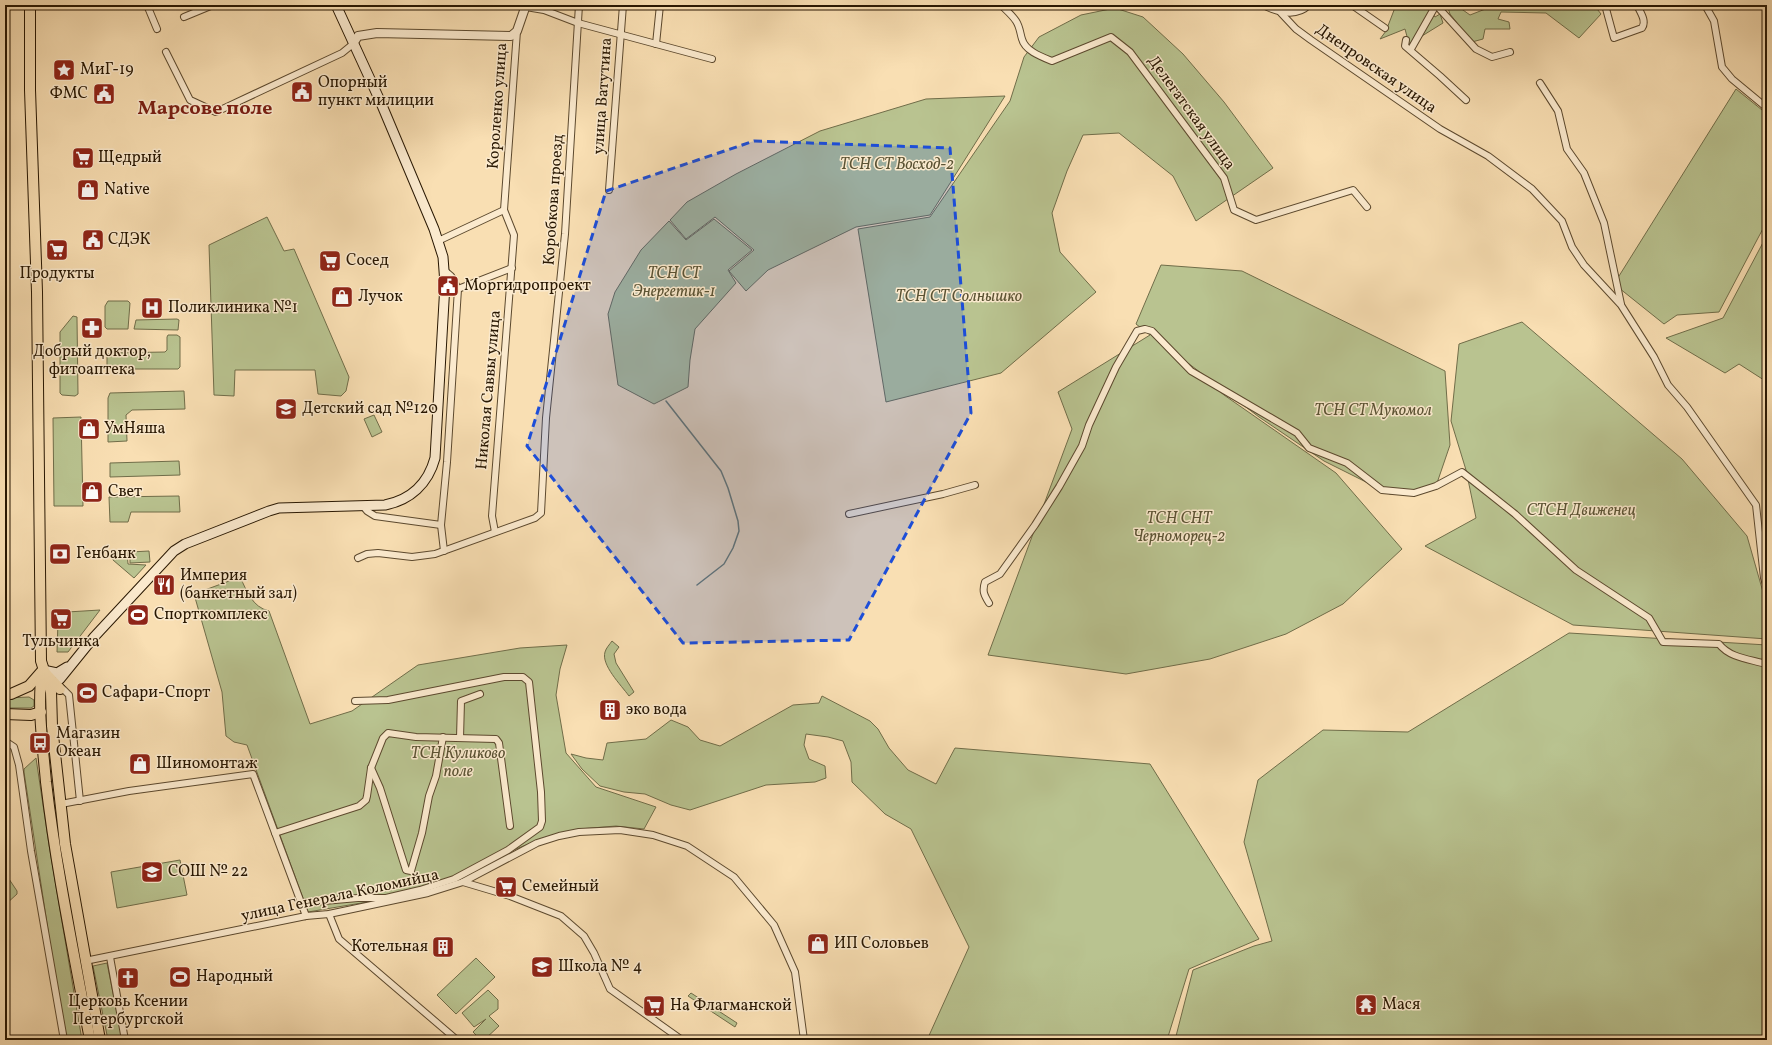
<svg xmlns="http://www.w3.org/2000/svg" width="1772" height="1045" font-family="Vollkorn,serif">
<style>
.green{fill:#b9c390;stroke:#706d49}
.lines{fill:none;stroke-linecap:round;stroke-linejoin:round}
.stream{stroke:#6f7b66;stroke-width:1.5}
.minor-casing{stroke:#5c492e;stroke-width:8}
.tertiary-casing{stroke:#5c492e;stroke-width:10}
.secondary-casing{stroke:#281702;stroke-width:11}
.primary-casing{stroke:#281702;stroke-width:12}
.minor{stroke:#fbeace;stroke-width:6}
.tertiary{stroke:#fbeace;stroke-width:8}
.secondary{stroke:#fbeace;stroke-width:9}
.primary{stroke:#f9dfb3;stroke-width:10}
.marked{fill:#1d4ed8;fill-opacity:0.2;stroke:#1d4ed8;stroke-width:3;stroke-dasharray:8 5;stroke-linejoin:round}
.labels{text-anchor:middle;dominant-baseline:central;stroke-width:3;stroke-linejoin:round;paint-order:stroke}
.street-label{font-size:16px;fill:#281702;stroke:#fbeace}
.poi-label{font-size:16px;fill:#281702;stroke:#fbeace;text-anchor:start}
.park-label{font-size:16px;font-style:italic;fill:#5b5334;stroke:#fbeace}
.district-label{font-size:20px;font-weight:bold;fill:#7a1f14;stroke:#fbeace}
</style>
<rect width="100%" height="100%" fill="#f9dfb3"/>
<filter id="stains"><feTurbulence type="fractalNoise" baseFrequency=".005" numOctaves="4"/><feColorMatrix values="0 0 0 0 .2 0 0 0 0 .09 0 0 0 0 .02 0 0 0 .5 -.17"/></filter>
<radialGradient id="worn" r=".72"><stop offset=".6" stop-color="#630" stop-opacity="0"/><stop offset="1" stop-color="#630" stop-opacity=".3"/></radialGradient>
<g class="green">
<polygon points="1396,5 1427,5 1435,17 1440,14 1443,23 1409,44 1405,29 1380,39 1386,31"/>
<polygon points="1456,5 1470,15 1488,8 1489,5 1594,5 1601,14 1579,38 1546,13 1501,12 1498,19 1509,22 1510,29 1485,29 1483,39 1472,42 1450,14 1448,8"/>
<polygon points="1115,8 1143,17 1183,54 1224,102 1273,168 1196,221 1173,176 1119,133 1083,135 1067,171 1052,213 1060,252 1096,292 1001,373 886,402 858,229 930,217 1010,101 1024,57 1039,37 1081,15"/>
<polygon points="1736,89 1767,114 1767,221 1719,312 1677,315 1664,324 1614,284"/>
<polygon points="1005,96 930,215 856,227 768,270 746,291 729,271 754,250 715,217 686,239 670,220 687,202 736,174 820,131 926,99"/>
<polygon points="267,217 284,251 294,249 349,377 346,391 341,396 318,394 315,370 235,370 234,396 214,395 209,245"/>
<polygon points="714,219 752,250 728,270 736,283 695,329 690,360 688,387 654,404 618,385 608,314 615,292 641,250 669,221 686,240"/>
<polygon points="1767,235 1767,382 1739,364 1725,373 1666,338 1723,318"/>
<polygon points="1161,265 1242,271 1445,371 1450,445 1436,486 1390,494 1324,461 1259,417 1159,341 1224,395 1336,473 1402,549 1343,604 1286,634 1210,659 1126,674 988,655 1072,429 1058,392 1150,335 1136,324"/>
<polygon points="108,301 128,301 130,303 128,329 107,329 105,327 105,306"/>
<polygon points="73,316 77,317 77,319 78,394 75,396 62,395 60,393 60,332"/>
<polygon points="177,319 179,320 178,330 134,329 136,320"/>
<polygon points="1522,322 1682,459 1747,536 1767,606 1767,639 1573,625 1425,546 1476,518 1466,470 1451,421 1459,344"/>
<polygon points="168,335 177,335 180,337 180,367 178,369 110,369 107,368 107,355 109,353 165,352 167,350 167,337"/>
<polygon points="184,391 185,409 132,410 126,415 127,441 108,442 108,398 110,393"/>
<polygon points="374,415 382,432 372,437 364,419"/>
<polygon points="81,417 83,506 54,506 53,418"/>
<polygon points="179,461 180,475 110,477 110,463"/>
<polygon points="179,496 180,512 131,512 128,522 110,522 109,497"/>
<polygon points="149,551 150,562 130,563 130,552"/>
<polygon points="112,552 127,552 128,564 146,565 134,578 113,560"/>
<path d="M240 577C247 591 252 607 269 611L310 724 352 711 418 665 520 648 567 645 560 669 556 695 566 753 596 787 656 807 644 829 616 826 579 829 546 837 511 851 462 879 433 889 373 901 308 912 247 745 234 742 226 736 222 692 194 594Z"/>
<polygon points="100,610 68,652 57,652 58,621 65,624 67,612"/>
<polygon points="1569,633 1767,645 1767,1040 1175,1040 1193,970 1254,946 1272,941 1244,842 1258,780 1323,730 1408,732"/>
<path d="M612 641 619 647 614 654 616 663 634 692 629 696C621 685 601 665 605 652 606 648 610 644 612 641Z"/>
<polygon points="822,696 870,721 878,729 889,748 908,770 936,784 955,748 1150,764 1259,939 1189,969 1167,1040 927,1040 969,947 911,829 885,814 852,782 851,762 843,741 828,737 806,734 804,745 809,759 825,766 826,778 815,782 766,785 690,810 671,805 645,794 624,792 600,786 582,769 571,754 586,758 603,760 607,743 646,739 671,720 688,727 700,740 720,746 793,705 819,703"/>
<polygon points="29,697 34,700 34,706 31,708 5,708 5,698"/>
<polygon points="36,758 49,845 82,1040 67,1040 51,950 24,772 24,769"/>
<polygon points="180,860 187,895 117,908 111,872"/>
<polygon points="5,873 17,891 17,894 5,905"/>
<polygon points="476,958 495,977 456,1014 437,995"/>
<polygon points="107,963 122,1038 108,1040 93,966"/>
<polygon points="488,990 498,1000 498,1009 489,1016 499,1026 484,1040 481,1040 473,1032 486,1019 474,1027 462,1013"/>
<polygon points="691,993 737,1023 735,1027 688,996"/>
</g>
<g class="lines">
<polyline class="stream" points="666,401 721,471 728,488 738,521 739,531 733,548 724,564 697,585"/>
<g class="minor-casing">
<g id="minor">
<polyline points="147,5 157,29"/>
<path d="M1001 5C1006 10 1012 15 1016 21 1020 27 1020 33 1022 39 1025 51 1042 57 1052 61L1111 37 1130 52 1224 178 1234 210 1256 220 1353 190 1367 207"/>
<path d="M1263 5C1277 12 1296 18 1309 5"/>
<polyline points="1352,5 1385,28"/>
<polyline points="1436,5 1476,49 1492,57 1510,52"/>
<path d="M1605 5 1614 38 1642 28C1647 21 1640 12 1637 5"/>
<polyline points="1705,5 1714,21 1722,67 1732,79 1767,108"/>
<polyline points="526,7 544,10 578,23 712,59"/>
<polyline points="1281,13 1296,29 1311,40 1440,129 1488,156 1532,189 1562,221 1572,247 1584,265 1621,305 1654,357 1668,385 1687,407 1756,505 1764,578 1767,588 1767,607"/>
<polyline points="184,17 213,5"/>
<polyline points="1406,40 1405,46 1440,76 1466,100"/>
<polyline points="656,44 660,5"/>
<polyline points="1411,49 1436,5"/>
<polyline points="166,52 190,100 216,112 342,53 353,44"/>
<polyline points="1540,83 1558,111 1567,149 1584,173 1604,223 1621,304"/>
<polyline points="609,190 623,5"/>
<polyline points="438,241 504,210"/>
<polyline points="458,289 512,268"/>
<polyline points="363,506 367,511 375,516 441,525"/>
<polyline points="849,514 943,494 975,485"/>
<polyline points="495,532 492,516 514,235 504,210 517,31"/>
<polyline points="444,551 441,525 447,462 458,289 451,276 444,270"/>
<polyline points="358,558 367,554 378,553 412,557 435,554 535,518 541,513 546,418 565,234 579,5"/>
<path d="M989 603C984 595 982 591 985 582L1000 574 1035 525 1059 487 1082 446 1089 425 1116 367 1137 331 1145 329 1152 331 1191 371 1297 433 1309 448 1347 463 1382 490 1414 493 1436 486 1462 472 1515 514 1576 570 1649 618 1663 642 1719 644C1730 658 1749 659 1766 664L1767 660"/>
<polyline points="58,689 63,689 69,695 80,801"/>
<polyline points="460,738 461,701 480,694"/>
<polyline points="5,741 14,747 19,765 31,851 64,1040"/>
<polyline points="371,768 380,788 406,870 411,871 422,833 429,796 436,776 443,737"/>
<polyline points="61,804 129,791 253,774 306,916"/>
<polyline points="275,833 359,806 366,800 367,796 371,768 383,738 388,733 416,737 496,739 499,743 510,826"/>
<polyline points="463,882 510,896 561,916 584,936 594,953 610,989 682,1040"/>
<polyline points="301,903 358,898 386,898 420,890 454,879 508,850 540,827 542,821 541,792 529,682 523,677 504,677 388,700 355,701"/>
<polyline points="329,914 339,939 457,1040"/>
<polyline points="110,957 125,1040"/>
<polyline points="85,961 306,916 329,914 428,893 463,882 537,843 559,836 579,832 620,830 653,835 687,846 734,877 774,925 795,972 804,1040"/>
</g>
</g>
<g class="tertiary-casing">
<polyline id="tertiary" points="353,44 358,36 377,33 511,36 517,31 526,5"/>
</g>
<g class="secondary-casing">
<g id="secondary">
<polyline points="43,670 57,673 67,667"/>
<path d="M60 679 94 637 174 551 185 544 269 511 279 508 385 505C410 500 428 484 435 458L445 284 443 257 434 229 381 103 336 5"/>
</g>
</g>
<g class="primary-casing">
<g id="primary">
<polyline points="30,5 30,90 37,292 41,661 51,692 52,726 65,844 100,1040"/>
<path d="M42 672C37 706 43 747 46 782 56 868 74 954 90 1040"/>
<polyline points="45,673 60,689"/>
<polyline points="11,694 29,686 43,670"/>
<polyline points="5,714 31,715 41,712"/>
</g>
</g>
<use href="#minor" class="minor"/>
<use href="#tertiary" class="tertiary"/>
<use href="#secondary" class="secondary"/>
<use href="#primary" class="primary"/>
</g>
<path class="marked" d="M754 141 950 148 971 413 849 640 683 643 527 446 606 191Z"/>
<defs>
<g id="sight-square" transform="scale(1.15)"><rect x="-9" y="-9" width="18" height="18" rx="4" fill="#8f2418" stroke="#fbeace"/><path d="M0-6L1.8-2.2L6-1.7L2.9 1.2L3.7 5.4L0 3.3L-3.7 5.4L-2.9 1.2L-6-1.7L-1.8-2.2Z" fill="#fff"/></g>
<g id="civic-square" transform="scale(1.15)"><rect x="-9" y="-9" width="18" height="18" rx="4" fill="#8f2418" stroke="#fbeace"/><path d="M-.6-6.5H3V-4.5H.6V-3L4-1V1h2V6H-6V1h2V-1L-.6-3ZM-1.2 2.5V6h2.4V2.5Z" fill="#fff"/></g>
<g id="supermarket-square" transform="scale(1.15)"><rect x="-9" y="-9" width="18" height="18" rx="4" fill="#8f2418" stroke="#fbeace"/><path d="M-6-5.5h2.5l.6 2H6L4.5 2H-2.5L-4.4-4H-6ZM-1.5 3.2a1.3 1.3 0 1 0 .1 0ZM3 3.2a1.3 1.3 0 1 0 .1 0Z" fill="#fff"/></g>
<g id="shop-square" transform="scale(1.15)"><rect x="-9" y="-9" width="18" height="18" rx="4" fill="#8f2418" stroke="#fbeace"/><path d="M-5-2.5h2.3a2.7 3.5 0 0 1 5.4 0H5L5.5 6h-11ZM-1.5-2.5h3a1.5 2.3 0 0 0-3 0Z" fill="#fff"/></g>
<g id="hospital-square" transform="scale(1.15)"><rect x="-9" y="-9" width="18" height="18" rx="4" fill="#8f2418" stroke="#fbeace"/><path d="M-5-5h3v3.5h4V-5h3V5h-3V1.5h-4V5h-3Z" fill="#fff"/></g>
<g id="pharmacy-square" transform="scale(1.15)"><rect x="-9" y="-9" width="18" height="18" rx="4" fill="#8f2418" stroke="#fbeace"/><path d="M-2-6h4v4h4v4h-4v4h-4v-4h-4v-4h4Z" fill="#fff"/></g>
<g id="school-square" transform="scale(1.15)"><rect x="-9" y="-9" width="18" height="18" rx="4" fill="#8f2418" stroke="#fbeace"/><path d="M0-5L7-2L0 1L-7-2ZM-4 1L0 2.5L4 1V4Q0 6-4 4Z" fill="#fff"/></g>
<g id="bank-square" transform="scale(1.15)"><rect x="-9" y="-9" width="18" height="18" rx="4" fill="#8f2418" stroke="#fbeace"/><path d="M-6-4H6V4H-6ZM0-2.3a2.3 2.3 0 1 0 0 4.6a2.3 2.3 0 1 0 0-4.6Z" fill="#fff"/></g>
<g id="restaurant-square" transform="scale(1.15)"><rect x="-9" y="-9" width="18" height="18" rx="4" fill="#8f2418" stroke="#fbeace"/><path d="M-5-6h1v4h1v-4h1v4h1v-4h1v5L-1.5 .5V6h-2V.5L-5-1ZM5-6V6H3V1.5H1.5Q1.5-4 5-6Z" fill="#fff"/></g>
<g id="stadium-square" transform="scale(1.15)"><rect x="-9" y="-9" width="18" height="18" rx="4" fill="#8f2418" stroke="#fbeace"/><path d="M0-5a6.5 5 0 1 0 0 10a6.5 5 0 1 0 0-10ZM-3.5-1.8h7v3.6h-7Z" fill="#fff"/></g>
<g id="building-square" transform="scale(1.15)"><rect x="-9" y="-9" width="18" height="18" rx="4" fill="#8f2418" stroke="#fbeace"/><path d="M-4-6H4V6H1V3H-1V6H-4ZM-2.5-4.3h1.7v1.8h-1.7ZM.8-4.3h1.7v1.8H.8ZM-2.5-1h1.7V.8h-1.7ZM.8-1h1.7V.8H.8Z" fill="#fff"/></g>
<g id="bus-square" transform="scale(1.15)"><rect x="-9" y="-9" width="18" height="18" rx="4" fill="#8f2418" stroke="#fbeace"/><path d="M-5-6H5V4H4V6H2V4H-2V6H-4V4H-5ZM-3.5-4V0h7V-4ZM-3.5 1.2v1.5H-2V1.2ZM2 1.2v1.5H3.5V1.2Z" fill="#fff"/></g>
<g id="church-square" transform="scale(1.15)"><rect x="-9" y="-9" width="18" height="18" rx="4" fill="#8f2418" stroke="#fbeace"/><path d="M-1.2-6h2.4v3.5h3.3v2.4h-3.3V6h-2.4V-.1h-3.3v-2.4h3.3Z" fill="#fff"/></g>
<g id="temple-square" transform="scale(1.15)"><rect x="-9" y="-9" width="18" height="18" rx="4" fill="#8f2418" stroke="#fbeace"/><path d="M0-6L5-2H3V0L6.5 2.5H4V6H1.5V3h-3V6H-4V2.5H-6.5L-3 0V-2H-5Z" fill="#fff"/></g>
</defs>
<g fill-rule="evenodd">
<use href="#sight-square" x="64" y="70"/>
<use href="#civic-square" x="302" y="92"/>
<use href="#civic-square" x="104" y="94"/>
<use href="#supermarket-square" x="83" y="158"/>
<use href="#shop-square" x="88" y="190"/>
<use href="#civic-square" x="93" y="240"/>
<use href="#supermarket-square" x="57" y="250"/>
<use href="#supermarket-square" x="330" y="261"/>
<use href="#civic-square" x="448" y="286"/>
<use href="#shop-square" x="342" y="297"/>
<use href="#hospital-square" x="152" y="308"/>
<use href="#pharmacy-square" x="92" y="328"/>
<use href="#school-square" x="286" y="409"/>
<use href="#shop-square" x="89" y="429"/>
<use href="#shop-square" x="92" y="492"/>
<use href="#bank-square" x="60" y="554"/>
<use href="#restaurant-square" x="164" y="585"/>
<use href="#stadium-square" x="138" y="615"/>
<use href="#supermarket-square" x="61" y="619"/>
<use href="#stadium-square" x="87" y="693"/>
<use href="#building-square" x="610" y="710"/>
<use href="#bus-square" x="40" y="743"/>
<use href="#shop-square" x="140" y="764"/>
<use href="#school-square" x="152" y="872"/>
<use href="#supermarket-square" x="506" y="887"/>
<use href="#shop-square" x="818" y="944"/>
<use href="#building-square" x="443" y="947"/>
<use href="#school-square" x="542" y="967"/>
<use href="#stadium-square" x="180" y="977"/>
<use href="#church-square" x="128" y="978"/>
<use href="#temple-square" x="1366" y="1005"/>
<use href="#supermarket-square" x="654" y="1006"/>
</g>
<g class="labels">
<g class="street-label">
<text transform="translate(1376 69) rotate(35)">Днепровская улица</text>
<text transform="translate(603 96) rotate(-86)">улица Ватутина</text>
<text transform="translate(498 106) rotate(-86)">Короленко улица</text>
<text transform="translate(1191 113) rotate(54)">Делегатская улица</text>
<text transform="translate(554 200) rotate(-86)">Коробкова проезд</text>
<text transform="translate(489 390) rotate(-85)">Николая Саввы улица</text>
<text transform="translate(340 896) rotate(-12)">улица Генерала Коломийца</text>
</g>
<g class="poi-label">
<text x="80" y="70">МиГ-19</text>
<text x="318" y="83">Опорный<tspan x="318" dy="18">пункт милиции</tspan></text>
<text x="88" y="94" text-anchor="end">ФМС</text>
<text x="98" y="158">Щедрый</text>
<text x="104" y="190">Native</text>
<text x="108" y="240">СДЭК</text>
<text x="346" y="261">Сосед</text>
<text x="57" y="274" text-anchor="middle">Продукты</text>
<text x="464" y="286">Моргидропроект</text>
<text x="358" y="297">Лучок</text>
<text x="168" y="308">Поликлиника №1</text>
<text x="92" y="352" text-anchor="middle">Добрый доктор,<tspan x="92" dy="18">фитоаптека</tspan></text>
<text x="302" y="409">Детский сад №120</text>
<text x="104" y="429">УмНяша</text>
<text x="108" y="492">Свет</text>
<text x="76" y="554">Генбанк</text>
<text x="180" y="576">Империя<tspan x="180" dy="18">(банкетный зал)</tspan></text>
<text x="154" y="615">Спорткомплекс</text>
<text x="61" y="642" text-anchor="middle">Тульчинка</text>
<text x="102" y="693">Сафари-Спорт</text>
<text x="626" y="710">эко вода</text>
<text x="56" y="734">Магазин<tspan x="56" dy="18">Океан</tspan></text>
<text x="156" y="764">Шиномонтаж</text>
<text x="168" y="872">СОШ № 22</text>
<text x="522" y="887">Семейный</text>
<text x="834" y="944">ИП Соловьев</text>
<text x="428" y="947" text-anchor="end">Котельная</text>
<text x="558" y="967">Школа № 4</text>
<text x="196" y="977">Народный</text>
<text x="128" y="1002" text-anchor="middle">Церковь Ксении<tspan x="128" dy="18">Петербургской</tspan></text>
<text x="1382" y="1005">Мася</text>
<text x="670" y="1006">На Флагманской</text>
</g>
<g class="park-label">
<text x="897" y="165">ТСН СТ Восход-2</text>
<text x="674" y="274">ТСН СТ<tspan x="674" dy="18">Энергетик-1</tspan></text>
<text x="959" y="297">ТСН СТ Солнышко</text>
<text x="1373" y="411">ТСН СТ Мукомол</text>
<text x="1581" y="511">СТСН Движенец</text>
<text x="1179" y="519">ТСН СНТ<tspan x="1179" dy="18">Черноморец-2</tspan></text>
<text x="458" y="754">ТСН Куликово<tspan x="458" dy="18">поле</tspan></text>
</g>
<g class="district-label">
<text x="205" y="109">Марсове поле</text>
</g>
</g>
<rect width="1772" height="1045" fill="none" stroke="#f9dfb3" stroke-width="20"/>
<rect x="6" y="6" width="1760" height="1033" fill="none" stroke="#281702" stroke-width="2"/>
<rect x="10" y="10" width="1752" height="1025" fill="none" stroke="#281702"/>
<rect width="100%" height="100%" filter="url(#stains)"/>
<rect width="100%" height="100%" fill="url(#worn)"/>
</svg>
